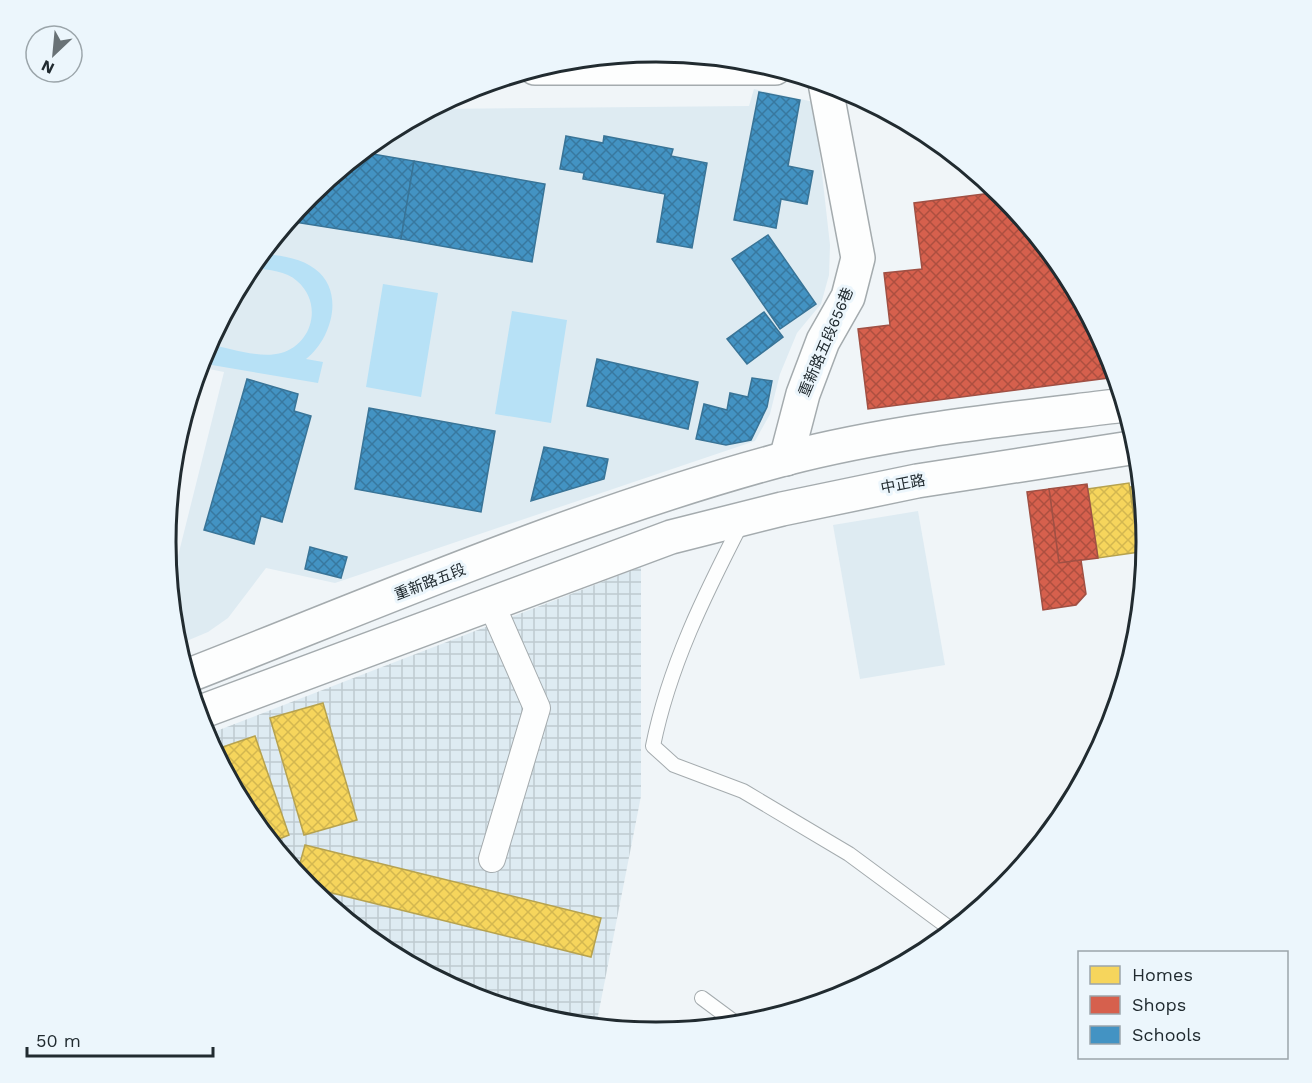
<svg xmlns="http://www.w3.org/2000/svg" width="1312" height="1083" font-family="'Work Sans','Noto Sans TC',sans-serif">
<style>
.built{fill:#deebf2}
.industrial{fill:url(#industrial-grid)}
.green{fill:#b7e1f6}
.homes{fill:url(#homes-cross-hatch);stroke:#b6a24f;stroke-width:1.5}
.shops{fill:url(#shops-cross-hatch);stroke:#a05044;stroke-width:1.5}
.schools{fill:url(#schools-cross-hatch);stroke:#397497;stroke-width:1.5}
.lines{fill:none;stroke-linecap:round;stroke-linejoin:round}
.lane-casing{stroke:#a4abae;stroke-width:16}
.street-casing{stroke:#a4abae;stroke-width:28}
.secondary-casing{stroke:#a4abae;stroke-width:36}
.primary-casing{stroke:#a4abae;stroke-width:36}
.lane{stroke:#fdfefe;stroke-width:14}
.street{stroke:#fdfefe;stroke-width:26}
.secondary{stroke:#fdfefe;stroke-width:33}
.primary{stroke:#fdfefe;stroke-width:33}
.labels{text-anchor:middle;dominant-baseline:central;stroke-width:6;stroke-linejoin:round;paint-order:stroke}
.street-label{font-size:15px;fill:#212b30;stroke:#ecf6fc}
.rim{fill:none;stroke:#212b30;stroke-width:3}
</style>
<defs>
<pattern id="industrial-grid" width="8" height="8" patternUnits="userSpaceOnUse" patternTransform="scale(1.5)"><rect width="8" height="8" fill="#deebf2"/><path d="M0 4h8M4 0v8" fill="none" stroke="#becad0"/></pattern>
<pattern id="homes-cross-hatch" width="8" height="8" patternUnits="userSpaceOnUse" patternTransform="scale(1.5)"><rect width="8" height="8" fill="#f6d55c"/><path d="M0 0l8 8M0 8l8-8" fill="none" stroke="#d3b750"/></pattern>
<pattern id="shops-cross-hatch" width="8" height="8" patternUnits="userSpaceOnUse" patternTransform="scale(1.5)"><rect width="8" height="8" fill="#d6604d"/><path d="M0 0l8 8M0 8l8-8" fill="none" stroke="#ad4f40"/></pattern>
<pattern id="schools-cross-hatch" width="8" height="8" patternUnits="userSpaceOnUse" patternTransform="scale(1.5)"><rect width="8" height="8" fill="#4393c3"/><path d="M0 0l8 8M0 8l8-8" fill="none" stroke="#38789f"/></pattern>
</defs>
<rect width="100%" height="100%" fill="#f0f5f8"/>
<g class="built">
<polygon points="754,89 814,102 830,245 829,275 821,304 797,333 780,374 770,414 755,441 335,583 266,568 228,618 208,632 177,645 170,588 224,372 199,367 203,353 248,269 309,194 384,133 403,126 407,121 430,109 749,106"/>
<polygon points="918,511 945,665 860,679 833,525"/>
</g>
<polygon class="industrial" points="641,567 641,796 596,1026 560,1023 468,995 383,949 309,888 248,814 206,735"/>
<g class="green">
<path d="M261 253C279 256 300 257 315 269 346 292 331 340 306 359L323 362 318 383 200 363 208 344C229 348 260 359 281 353 313 344 323 303 297 281 285 270 265 270 249 267Z"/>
<polygon points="383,284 438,293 421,397 366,387"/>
<polygon points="512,311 567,320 551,423 495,414"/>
</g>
<g class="homes">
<polygon points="1129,483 1139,552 1098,558 1088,489"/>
<polygon points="1141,486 1146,542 1146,551 1139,552 1130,487"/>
<polygon points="323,703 357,820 304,835 270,718"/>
<polygon points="255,736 289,835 271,842 248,814 214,750"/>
<polygon points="305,845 601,918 591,957 308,887 297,874"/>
</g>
<g class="shops">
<polygon points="999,192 1064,269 1109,354 1116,377 868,409 858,329 890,325 884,273 922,269 914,203"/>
<polygon points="1087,484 1098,558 1059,563 1049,489"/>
<polygon points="1049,489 1059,563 1081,560 1086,594 1076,605 1043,610 1027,492"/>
</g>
<g class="schools">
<polygon points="759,92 800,100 788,166 813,171 807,204 781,199 776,228 734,220"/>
<polygon points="566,136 603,143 604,136 673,149 671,156 707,163 692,248 657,242 665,194 583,179 584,173 560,169"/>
<polygon points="361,152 414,161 401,239 288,221 309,194 347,164 355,165 356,156"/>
<polygon points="414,161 545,184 532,262 401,239"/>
<polygon points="768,235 816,304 780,329 732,259"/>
<polygon points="764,312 783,337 747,364 727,339"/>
<polygon points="597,359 698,382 688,429 587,406"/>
<polygon points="752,378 772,381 767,407 751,440 726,445 696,439 704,404 727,410 730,393 748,397"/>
<polygon points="247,379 298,394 294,411 311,416 282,522 261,516 254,544 204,530"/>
<polygon points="369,408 495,431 481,512 355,489"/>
<polygon points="544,447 608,459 604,479 531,501"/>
<polygon points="310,547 347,557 341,578 305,569"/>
</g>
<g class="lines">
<g class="lane-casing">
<g id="lane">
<path d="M742 522C705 594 669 666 653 746L674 765 743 791 849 854 952 930"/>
<polyline points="702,998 737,1024"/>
</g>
</g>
<g class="street-casing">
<polyline id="street" points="491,603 537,708 492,859"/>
</g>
<g class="secondary-casing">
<g id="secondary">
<polyline points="535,68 775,68"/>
<polyline points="786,459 803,394 823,341 848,297 858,258 825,83"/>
</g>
</g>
<g class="primary-casing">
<g id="primary">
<path d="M187 676C382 600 582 513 784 459 895 430 1011 419 1125 405"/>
<polyline points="198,713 671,537 782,509 917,481 1137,447"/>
</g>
</g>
<use href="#lane" class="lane"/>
<use href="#street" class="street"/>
<use href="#secondary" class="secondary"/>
<use href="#primary" class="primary"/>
</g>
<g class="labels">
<g class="street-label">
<text transform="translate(826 342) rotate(-67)">重新路五段656巷</text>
<text transform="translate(903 484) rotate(-11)">中正路</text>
<text transform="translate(430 582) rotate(-21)">重新路五段</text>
</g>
</g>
<path d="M0 0H1312V1083H0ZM176 542a480 480 0 1 1 960 0a480 480 0 1 1-960 0Z" fill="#ecf6fc" fill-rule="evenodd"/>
<path class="rim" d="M176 542a480 480 0 1 1 960 0a480 480 0 1 1-960 0Z"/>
<rect x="1078" y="951" width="210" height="108" fill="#ecf6fc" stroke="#9ba5aa" stroke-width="1.5"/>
<rect x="1090" y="966" width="30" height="18" fill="#f6d55c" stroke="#9ba5aa" stroke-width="1.5"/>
<text x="1132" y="981" font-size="18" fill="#212b30">Homes</text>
<rect x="1090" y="996" width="30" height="18" fill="#d6604d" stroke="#9ba5aa" stroke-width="1.5"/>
<text x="1132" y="1011" font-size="18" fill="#212b30">Shops</text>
<rect x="1090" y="1026" width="30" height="18" fill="#4393c3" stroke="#9ba5aa" stroke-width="1.5"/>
<text x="1132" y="1041" font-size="18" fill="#212b30">Schools</text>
<g transform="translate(54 54) rotate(206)"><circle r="28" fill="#ecf6fc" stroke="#9ba5aa" stroke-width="1.5"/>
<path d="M0-4.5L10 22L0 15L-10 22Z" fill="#697276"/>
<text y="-9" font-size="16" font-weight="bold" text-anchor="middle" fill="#212b30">N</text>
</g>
<path d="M27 1047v9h186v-9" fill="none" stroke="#212b30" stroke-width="3"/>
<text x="36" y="1047" font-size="18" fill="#212b30" stroke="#ecf6fc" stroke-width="4.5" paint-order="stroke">50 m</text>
</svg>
